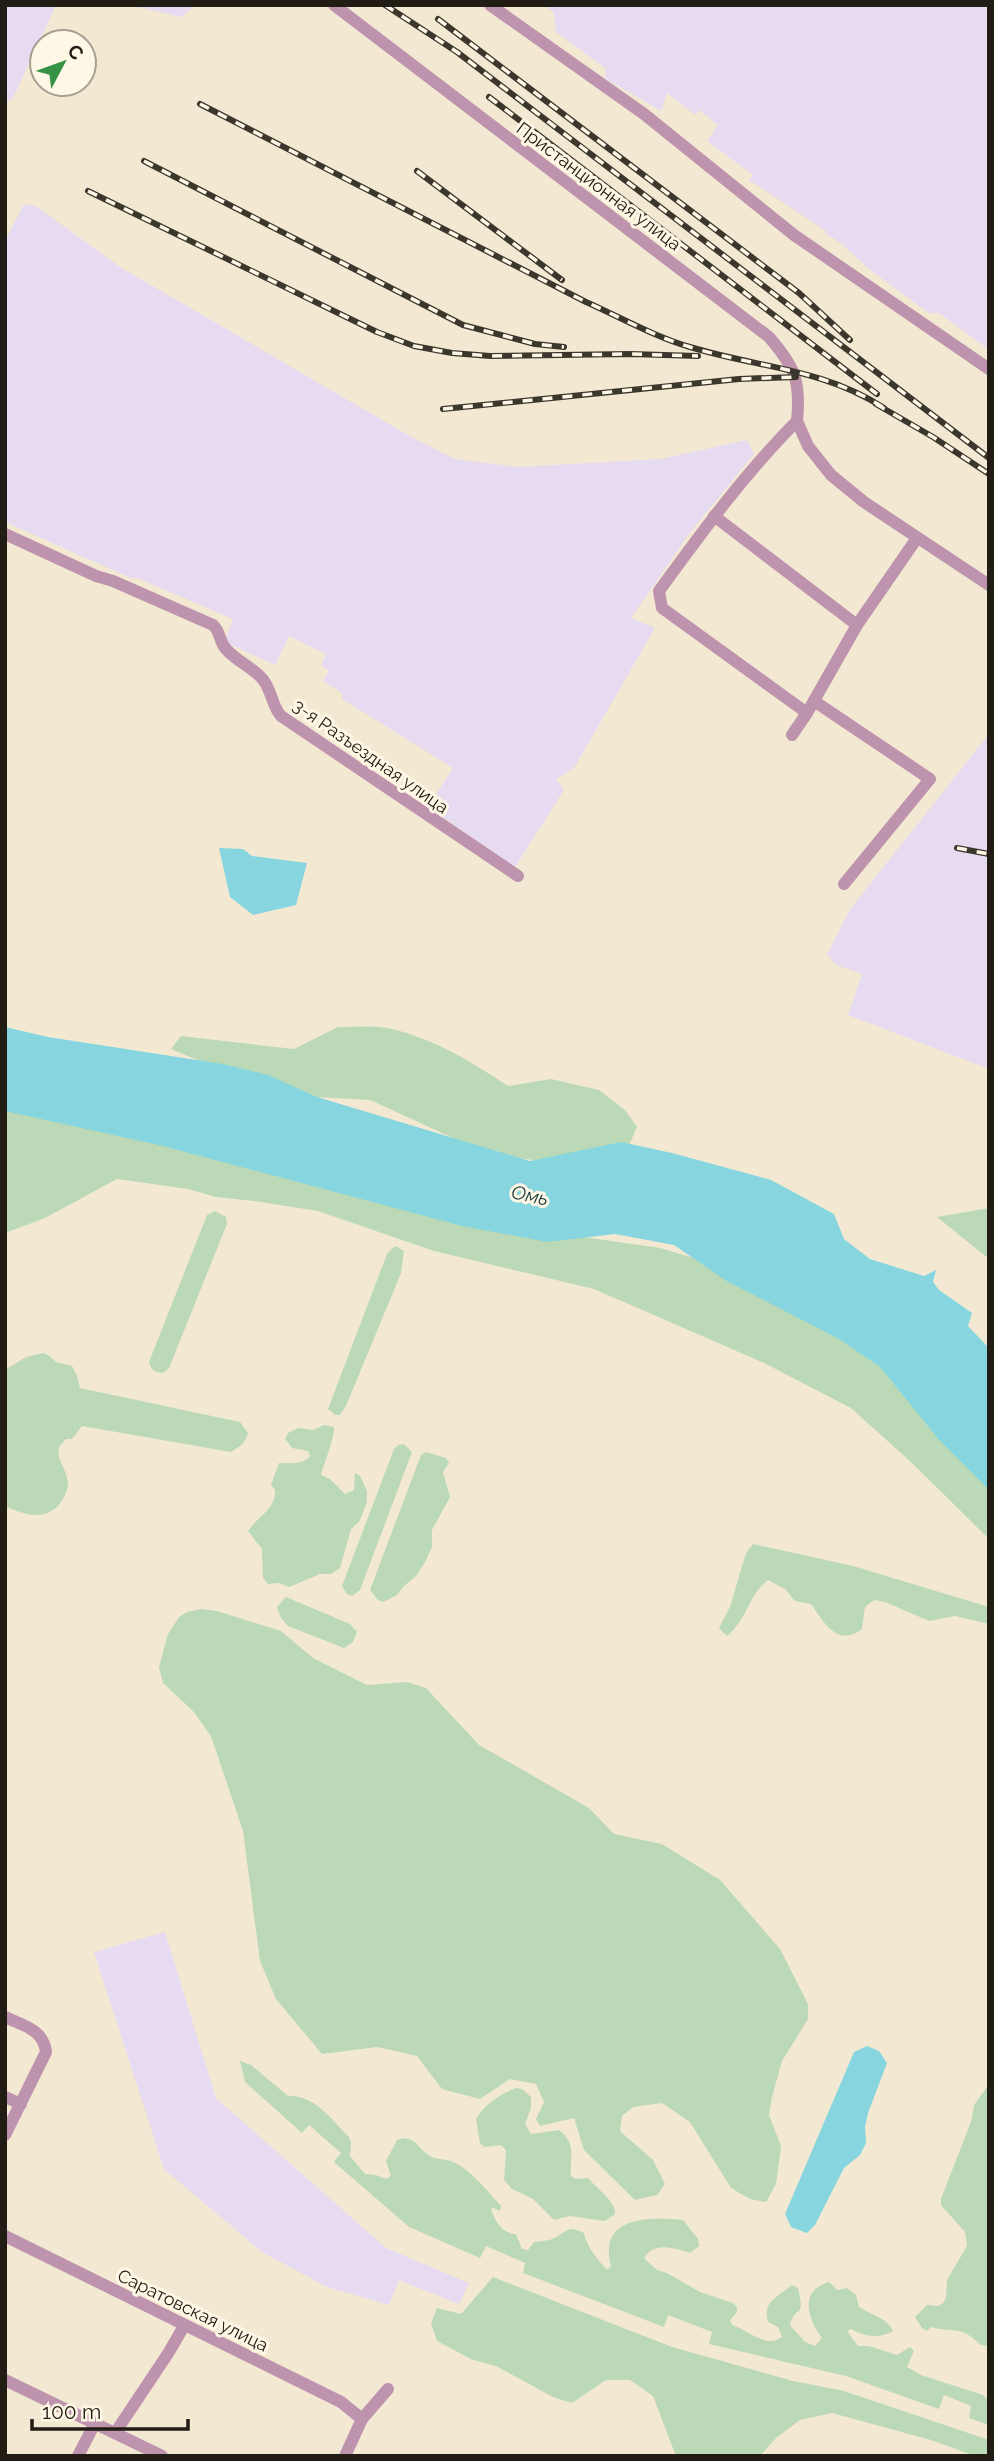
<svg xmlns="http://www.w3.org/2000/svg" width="994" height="2461" font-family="Raleway,sans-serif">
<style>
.industrial{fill:#e6dbf0}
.green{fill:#bbd9b6}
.water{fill:#87d6df}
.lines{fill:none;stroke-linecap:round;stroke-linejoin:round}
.minor{stroke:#be93ad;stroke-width:12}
.rail-casing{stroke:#3b372d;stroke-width:6}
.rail{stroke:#fff7e5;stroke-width:3.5;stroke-dasharray:10;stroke-linecap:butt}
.labels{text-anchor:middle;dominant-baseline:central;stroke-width:6;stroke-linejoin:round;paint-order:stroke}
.street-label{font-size:18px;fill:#211d15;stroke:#fff7e5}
.water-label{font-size:19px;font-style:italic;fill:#173d41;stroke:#fff7e5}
</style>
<rect width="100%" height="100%" fill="#f3e9d3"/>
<g class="industrial">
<polygon points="5,5 56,5 13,98 5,103"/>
<polygon points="127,5 195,5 182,17"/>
<polygon points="544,5 989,5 989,350 939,313 929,313 870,270 842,244 825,233 826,231 749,180 753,175 707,141 718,125 699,110 695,115 667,93 661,111 606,79 605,68 556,32 554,13"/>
<polygon points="24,204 36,206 120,267 408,435 455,459 517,467 661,459 747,440 754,454 689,534 631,618 655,628 574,768 556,779 564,790 515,867 428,807 453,768 342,699 342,693 323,681 329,671 321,665 326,654 289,636 275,665 225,642 233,619 135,577 133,579 5,522 5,241"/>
<polygon points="989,734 989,1069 848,1015 862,974 836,965 827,954 851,908"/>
<polygon points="165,1932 216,2098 386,2248 469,2283 459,2304 399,2280 389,2305 327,2287 262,2252 164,2169 94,1952"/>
</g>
<g class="green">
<path d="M338 1027C355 1027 375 1025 392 1029 434 1039 472 1062 508 1086L551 1079 599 1090 625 1110 637 1127 627 1150 564 1164 488 1154 370 1100 297 1096 244 1079 171 1049 181 1036 294 1049Z"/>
<polygon points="5,1104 521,1228 660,1248 717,1265 876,1356 989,1478 989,1539 912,1463 851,1408 764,1363 594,1289 434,1251 318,1211 254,1201 216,1197 188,1189 117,1179 45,1218 5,1233"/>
<polygon points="989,1208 989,1259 937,1217"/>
<path d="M215 1211 226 1217 227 1224 169 1368 163 1373C155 1372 151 1370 149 1362L207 1215Z"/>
<polygon points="395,1246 404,1251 401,1273 346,1406 340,1415 335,1415 328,1409 387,1254"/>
<path d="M43 1353 48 1355 56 1362 72 1366 77 1376 80 1388 240 1422 248 1433C246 1443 239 1447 231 1452L82 1426 72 1439H66L59 1447C56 1459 65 1466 67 1478 69 1485 67 1493 63 1499 49 1522 26 1516 5 1506V1370L26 1357Z"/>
<path d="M324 1425 334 1427C335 1437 324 1463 321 1475L330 1479 345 1494 354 1490 355 1473 360 1476 367 1491V1502L359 1522 351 1529 340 1568 331 1574H320L289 1587 279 1583 268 1584 263 1578 262 1549 248 1531C257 1517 277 1508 275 1490L271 1485 279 1463C289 1463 304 1465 310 1456L308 1451 292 1448 285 1439 288 1433 298 1428 313 1430Z"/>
<polygon points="404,1444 412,1452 360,1590 352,1596 347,1594 342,1586 394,1449 398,1445"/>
<polygon points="426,1452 446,1458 449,1463 443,1472 450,1497 432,1530 432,1547 425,1562 416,1576 404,1586 397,1595 383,1602 378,1600 370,1590 421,1455"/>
<path d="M753 1544 853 1566 989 1607V1624L955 1616 929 1621 885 1602 874 1600 865 1607 862 1629C837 1648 824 1622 811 1604L795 1601 785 1589 768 1580C749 1594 747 1620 727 1636L719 1628 730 1607 746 1553Z"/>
<polygon points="286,1597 350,1624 357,1632 353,1642 344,1648 288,1626 281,1618 277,1607"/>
<polygon points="201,1609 217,1611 281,1631 313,1658 367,1685 407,1682 426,1688 479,1745 589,1808 614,1834 662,1844 720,1880 780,1949 808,2004 808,2019 782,2061 772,2097 769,2115 781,2146 776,2184 766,2202 750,2199 731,2188 690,2122 662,2103 633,2107 622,2116 620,2131 653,2160 665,2184 657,2195 635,2200 584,2150 574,2118 540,2126 536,2119 544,2102 536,2084 510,2079 480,2099 442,2089 417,2056 377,2047 322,2054 276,1999 260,1961 243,1831 211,1736 193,1711 163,1683 159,1667 168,1634 179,1617 187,1612"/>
<path d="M240 2061 251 2065 288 2096C315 2095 331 2119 349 2137L351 2143 350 2156 365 2174 376 2175 386 2179 391 2176 386 2161 397 2140C414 2133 418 2149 430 2156 436 2160 445 2159 451 2161 471 2169 487 2191 501 2206L500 2211 491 2207C493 2219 502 2234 516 2234L522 2249 528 2250 534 2242C539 2241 547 2241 552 2239 567 2233 566 2224 584 2233 586 2246 598 2260 607 2270L611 2266C598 2216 648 2217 683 2220L698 2239 699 2246 690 2253C674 2248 655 2241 644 2258L657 2270 667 2273 700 2292 733 2303 737 2307V2312L730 2320 732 2325C748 2330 766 2349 782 2337L778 2327 768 2322C762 2302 778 2297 792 2285L798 2288C806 2320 795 2304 790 2325L805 2342 815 2346 822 2338C808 2319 798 2291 829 2282L837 2290 847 2288 856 2295 859 2307C871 2315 888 2318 893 2331 879 2339 865 2337 851 2329L847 2331 858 2346H869L897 2355 910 2347 914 2351 907 2367 921 2375 983 2395 989 2401V2425L969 2418 971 2406 944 2395 939 2409 846 2376 709 2344 712 2332 668 2315 664 2327 523 2273 525 2263 486 2246 480 2258 409 2227 334 2162 341 2153 309 2125 302 2133 245 2082Z"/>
<path d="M989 2084V2346L981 2345C959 2324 957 2334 931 2327L927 2331 922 2328 915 2317 927 2305 938 2306 943 2303 946 2298 947 2280 967 2246 965 2232 941 2205V2199L972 2119 974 2105Z"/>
<path d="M516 2088 522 2089 531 2097V2108L525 2124 531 2134 559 2130C578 2145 569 2158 571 2176L576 2179 588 2178C596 2188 617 2202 615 2214L605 2221 570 2216 554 2220 533 2199 512 2189 504 2180 506 2150 501 2145 484 2147 480 2143 476 2119C485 2104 500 2094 516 2088Z"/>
<polygon points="493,2277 672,2347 793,2381 844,2391 989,2440 989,2456 975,2456 931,2440 832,2413 800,2420 776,2438 760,2456 676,2456 653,2396 630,2380 606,2380 572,2403 553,2397 498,2367 471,2359 437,2341 431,2323 437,2308 461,2314"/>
</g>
<g class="water">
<polygon points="219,848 243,849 252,856 307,863 296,905 253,915 230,897"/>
<polygon points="5,1027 48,1037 223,1064 268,1075 317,1097 530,1161 621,1142 672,1153 771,1180 834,1214 844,1239 870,1259 924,1276 936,1270 933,1282 939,1290 972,1313 968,1326 989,1348 989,1490 940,1441 880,1367 839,1339 725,1280 674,1245 615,1234 548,1242 462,1226 163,1146 5,1111"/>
<polygon points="867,2046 879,2051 887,2063 868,2113 865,2127 866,2143 860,2155 844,2168 815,2225 807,2233 791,2227 785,2214 854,2052"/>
</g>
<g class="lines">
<g class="minor">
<path d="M334 5 769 337C795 367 801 381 797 421"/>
<polyline points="490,5 644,114 794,235 989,369"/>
<path d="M797 421C745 473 702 532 659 591L662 608 807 713"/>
<polyline points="797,421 808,446 831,475 864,502 989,585"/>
<polyline points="714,516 857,625"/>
<path d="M5 534 96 576 113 581 213 625C221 632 219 642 226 649 237 662 255 668 264 681 272 692 272 706 281 716L518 876"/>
<polyline points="814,701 930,779 844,884"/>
<polyline points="792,735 807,713 857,625 917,538"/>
<path d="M5 2017C24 2026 43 2029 46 2052L5 2135"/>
<polyline points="5,2097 21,2104"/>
<polyline points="5,2236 341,2402 362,2419"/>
<polyline points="5,2380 162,2456"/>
<polyline points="115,2433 169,2352 184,2326"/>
<polyline points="78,2456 95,2423"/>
<polyline points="345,2456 362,2419 388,2389"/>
</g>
<g class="rail-casing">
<g id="rail">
<polyline points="385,5 457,52 989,458"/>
<polyline points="438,19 799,293 850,340"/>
<polyline points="489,97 877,394"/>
<path d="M200 104 586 302C620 317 655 337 690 347 759 368 822 368 884 408"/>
<polyline points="144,161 463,325 535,344 564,347"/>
<polyline points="417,171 562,280"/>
<polyline points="88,191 377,332 414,346 452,353 490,356 630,354 698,356"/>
<polyline points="876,404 933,437 989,474"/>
<polyline points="443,409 739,379 796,377"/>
<polyline points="957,848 989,854"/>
</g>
</g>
<use href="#rail" class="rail"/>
</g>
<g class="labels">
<g class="street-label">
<text transform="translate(599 186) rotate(37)">Пристанционная улица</text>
<text transform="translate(371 756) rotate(35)">3-я Разъездная улица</text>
<text transform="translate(193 2310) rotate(26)">Саратовская улица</text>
</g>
<g class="water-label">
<text transform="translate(530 1195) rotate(12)">Омь</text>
</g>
</g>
<rect width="994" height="2461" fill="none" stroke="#211d15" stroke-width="14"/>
<g transform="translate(63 63) rotate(49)"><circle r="33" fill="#fff7e5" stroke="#a6a092" stroke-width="2"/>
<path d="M0-5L12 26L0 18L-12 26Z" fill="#369345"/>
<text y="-10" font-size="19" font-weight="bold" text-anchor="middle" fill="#211d15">С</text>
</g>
<path d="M32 2419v10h156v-10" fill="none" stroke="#211d15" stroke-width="3.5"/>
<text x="42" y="2419" font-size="21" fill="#211d15" stroke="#fff7e5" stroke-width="5" paint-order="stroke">100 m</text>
</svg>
